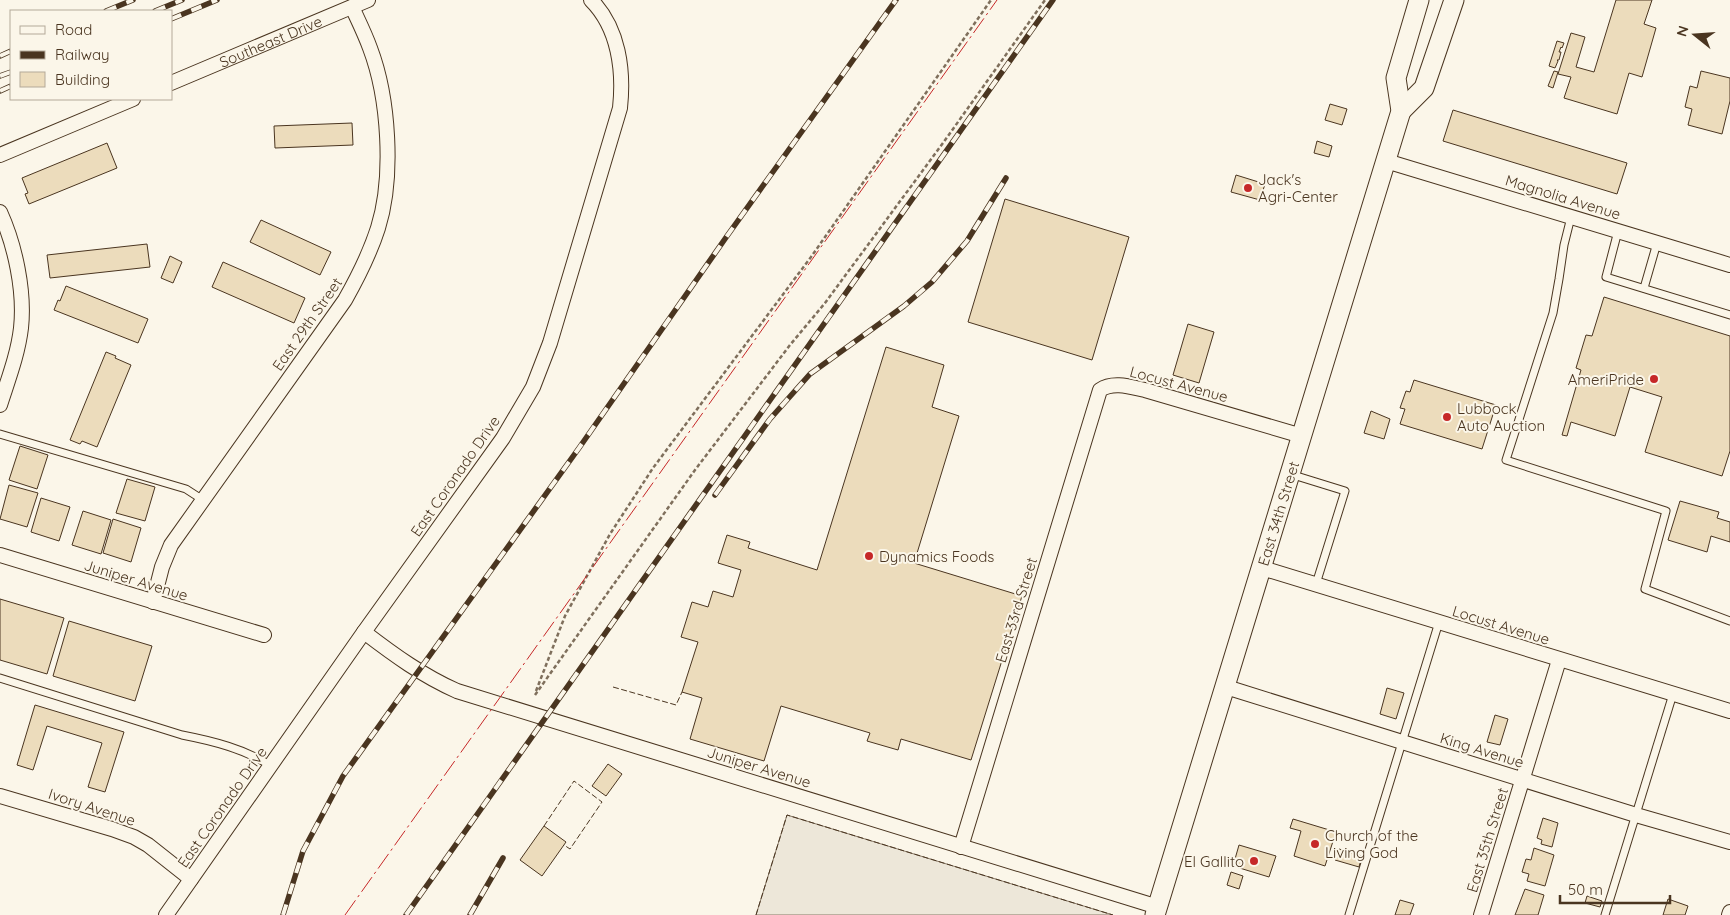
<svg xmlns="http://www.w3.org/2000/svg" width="1730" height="915" font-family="Quicksand,sans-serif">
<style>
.parking{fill:#ede7d9;stroke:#887966}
.building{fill:#ecdcbc;stroke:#4a3520}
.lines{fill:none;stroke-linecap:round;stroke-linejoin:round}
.lane-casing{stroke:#4a3520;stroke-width:9}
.street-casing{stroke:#4a3520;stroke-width:16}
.secondary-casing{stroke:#4a3520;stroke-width:21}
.path{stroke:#7f6f5c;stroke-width:2.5;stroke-dasharray:4 2.5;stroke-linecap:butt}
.lane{stroke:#fbf6e9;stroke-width:7}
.street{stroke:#fbf6e9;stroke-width:14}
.secondary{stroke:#fbf6e9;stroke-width:19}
.rail-casing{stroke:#4a3520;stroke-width:5.5}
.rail{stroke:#fbf6e9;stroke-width:4;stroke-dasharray:11;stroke-linecap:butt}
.fence{stroke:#4a3520;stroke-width:1;stroke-dasharray:6 2.5;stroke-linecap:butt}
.power{stroke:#c62828;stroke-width:1;stroke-dasharray:18 4 2.5 4;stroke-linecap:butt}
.poi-dot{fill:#c62828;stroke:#fbf6e9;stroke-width:2}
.labels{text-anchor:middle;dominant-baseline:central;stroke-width:4;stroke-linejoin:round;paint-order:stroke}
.street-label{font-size:15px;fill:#4a3520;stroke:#fbf6e9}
.poi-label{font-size:15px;fill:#4a3520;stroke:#fbf6e9;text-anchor:start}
</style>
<rect width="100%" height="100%" fill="#fbf6e9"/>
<polygon class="parking" points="787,815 852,835 1113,915 756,915"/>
<g class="building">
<polygon points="1616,0 1652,0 1644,24 1656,28 1642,77 1629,73 1617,114 1564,98 1571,77 1558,74 1571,33 1585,37 1576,67 1594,72"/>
<polygon points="1557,41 1564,43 1562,48 1561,47 1559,52 1561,52 1559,60 1557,60 1558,61 1555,68 1549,66"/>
<polygon points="1554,71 1558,72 1553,88 1548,86"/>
<polygon points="1701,71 1730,78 1730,101 1722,134 1688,125 1692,109 1685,107 1690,86 1697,88"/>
<polygon points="1330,104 1347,109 1342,125 1325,120"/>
<polygon points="1453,110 1627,163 1617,194 1443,141"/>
<polygon points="352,123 353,145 275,148 274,126"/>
<polygon points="1317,141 1332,146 1329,157 1314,153"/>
<polygon points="107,143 117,168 29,204 25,194 28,193 22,178"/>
<polygon points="1236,175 1265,184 1260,200 1231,192"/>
<polygon points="1005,199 1129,237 1092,360 968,322"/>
<polygon points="261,220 331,252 320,275 250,242"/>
<polygon points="147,244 150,267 50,278 47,255"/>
<polygon points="170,256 182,262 173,283 161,278"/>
<polygon points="223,262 305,298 294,323 212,287"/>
<polygon points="66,286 148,319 138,343 54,310 58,300 60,301"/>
<polygon points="1604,297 1730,336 1730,451 1722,476 1645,452 1662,397 1630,387 1615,436 1571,422 1567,436 1562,435 1581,370 1576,368 1586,335 1592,336"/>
<polygon points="1188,324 1214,332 1199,383 1173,375"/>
<polygon points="886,347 944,365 932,407 959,416 914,563 1022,596 971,760 901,739 898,750 867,741 870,733 781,706 764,761 690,739 702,698 682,692 698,642 681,637 692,602 708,607 713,591 733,597 741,570 718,563 727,535 750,542 748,548 817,570"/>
<polygon points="106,352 116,356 115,358 131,365 97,447 82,441 80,444 70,440"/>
<polygon points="1414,380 1496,405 1482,449 1400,424 1405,409 1400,408 1406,391 1410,392"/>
<polygon points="1371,411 1390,419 1384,439 1364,433"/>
<polygon points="20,446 48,455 37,489 9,480"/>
<polygon points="127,479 155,487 145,521 116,513"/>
<polygon points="9,485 38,493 27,527 0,519"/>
<polygon points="41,498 70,507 59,541 31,532"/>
<polygon points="1680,501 1719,512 1717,518 1730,522 1730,542 1711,536 1707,552 1668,540"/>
<polygon points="83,511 111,520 101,554 72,545"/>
<polygon points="113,519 141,528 131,562 103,553"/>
<polygon points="0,599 64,618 47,674 0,660"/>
<polygon points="69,621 152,646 135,701 53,676"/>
<polygon points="1387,688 1404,693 1396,719 1380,714"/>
<polygon points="35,705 124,732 105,792 88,787 102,743 47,726 33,770 17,765"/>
<polygon points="1495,715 1508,719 1500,745 1487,742"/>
<polygon points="608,764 622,774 606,796 592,786"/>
<polygon points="1543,818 1558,823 1552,847 1541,844 1542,840 1537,838"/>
<polygon points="1293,819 1336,832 1325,866 1294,856 1301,831 1290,828"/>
<polygon points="544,826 566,842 542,876 520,860"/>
<polygon points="1239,845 1276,856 1269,877 1233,866"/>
<polygon points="1534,848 1554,855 1545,886 1527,881 1529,874 1522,872 1526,859 1531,860"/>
<polygon points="1339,849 1362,856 1359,867 1335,860"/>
<polygon points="1231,872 1243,876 1239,889 1227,885"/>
<polygon points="1525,889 1544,895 1538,915 1515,915"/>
<polygon points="1587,896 1602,901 1600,907 1585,903"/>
<polygon points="1668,899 1688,906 1685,915 1663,915"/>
<polygon points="1400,900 1414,904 1410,915 1395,915"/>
</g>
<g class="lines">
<g class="lane-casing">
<g id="lane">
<polyline points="1571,217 1564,245 1559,279 1553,313 1506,460 1666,511 1645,589 1730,621"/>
<polyline points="1618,231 1606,277 1730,315"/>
<polyline points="1644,288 1657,243"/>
<polyline points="0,434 186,489 203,500"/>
<polyline points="1290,474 1345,491 1316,584"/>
<path d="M0 678 182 735C213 741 245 749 271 766"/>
<polyline points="1349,915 1439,622"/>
<polyline points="1605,915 1673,694"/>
</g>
</g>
<g class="street-casing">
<g id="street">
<path id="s1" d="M171 83 368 0"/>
<polyline points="0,155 133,99"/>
<polyline points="1386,161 1730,265"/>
<path d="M0 212C15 245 25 291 21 328 18 354 8 380 0 405"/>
<polyline points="0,555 264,635"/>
<polyline points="1262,568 1730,711"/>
<path d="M153 602 162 567 171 545 345 300C358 277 370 253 378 228 394 177 389 98 370 48 365 34 358 20 352 7"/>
<path d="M364 632C394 655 423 676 457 691L1158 907"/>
<polyline points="1226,687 1636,815 1730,842"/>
<polyline points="0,796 112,829 134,837 148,845 191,879"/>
<path d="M961 847 1100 390C1113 381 1131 387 1145 390L1302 436"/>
<path d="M166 915 364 632 503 438 533 387 550 343 620 108C624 71 619 28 591 0"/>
<polyline points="1481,915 1559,660"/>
<polyline points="1729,915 1730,912"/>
</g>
</g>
<g class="secondary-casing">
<g id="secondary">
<polyline points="1401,111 1424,88 1454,0"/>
<path id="s2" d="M1155 915 1401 111 1396 78 1419 0"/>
</g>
</g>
<g class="path">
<polyline points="536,691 565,616 610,534 653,468 811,257 991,0"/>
<polyline points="535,695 695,470 790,345 825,303 943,143 1045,0"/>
</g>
<use href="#lane" class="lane"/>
<use href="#street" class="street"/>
<use href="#secondary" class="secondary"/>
<g class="rail-casing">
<g id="rail">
<polyline points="106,11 133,0"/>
<polyline points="155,11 182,0"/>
<polyline points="171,19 217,0"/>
<polyline points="0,56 11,51"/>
<polyline points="0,76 11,72"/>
<polyline points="0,91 11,86"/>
<polyline points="715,495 770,419 810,374 904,306 932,282 967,241 1006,178"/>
<polyline points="283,915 303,851 343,776 579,448 727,236 896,0"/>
<polyline points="406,915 1053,0"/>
<polyline points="470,915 503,858"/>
</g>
</g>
<use href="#rail" class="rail"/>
<g class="fence">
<polyline points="613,687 676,705 682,692"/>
<polyline points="544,826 574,781 602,802 570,849 564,845"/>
<polyline points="756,915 787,815 1113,915"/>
</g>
<polyline class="power" points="345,915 997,0"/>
</g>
<g class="poi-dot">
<circle cx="1248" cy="188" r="5"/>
<circle cx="1654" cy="379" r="5"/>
<circle cx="1447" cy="417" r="5"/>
<circle cx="869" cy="556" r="5"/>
<circle cx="1315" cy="844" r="5"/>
<circle cx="1254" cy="861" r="5"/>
</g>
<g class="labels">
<g class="street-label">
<text stroke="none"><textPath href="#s1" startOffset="108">Southeast Drive</textPath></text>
<text transform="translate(1563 197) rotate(17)">Magnolia Avenue</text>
<text transform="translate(307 324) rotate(-55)">East 29th Street</text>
<text transform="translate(1179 384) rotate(15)">Locust Avenue</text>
<text transform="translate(455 476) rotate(-55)">East Coronado Drive</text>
<text stroke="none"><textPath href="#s2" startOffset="420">East 34th Street</textPath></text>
<text transform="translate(136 580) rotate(17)">Juniper Avenue</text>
<text transform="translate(1016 610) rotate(-73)">East 33rd Street</text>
<text transform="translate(1501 625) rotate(17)">Locust Avenue</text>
<text transform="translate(1482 750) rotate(17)">King Avenue</text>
<text transform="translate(759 767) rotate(17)">Juniper Avenue</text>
<text transform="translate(92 807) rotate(18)">Ivory Avenue</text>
<text transform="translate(222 807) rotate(-55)">East Coronado Drive</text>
<text transform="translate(1487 840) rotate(-73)">East 35th Street</text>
</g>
<g class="poi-label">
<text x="1258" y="179">Jack's<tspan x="1258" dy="17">Agri-Center</tspan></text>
<text x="1644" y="379" text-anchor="end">AmeriPride</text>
<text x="1457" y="408">Lubbock<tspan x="1457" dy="17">Auto Auction</tspan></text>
<text x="879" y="556">Dynamics Foods</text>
<text x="1325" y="835">Church of the<tspan x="1325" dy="17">Living God</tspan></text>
<text x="1244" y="861" text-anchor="end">El Gallito</text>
</g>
</g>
<rect x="10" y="10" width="162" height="90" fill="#fbf6e9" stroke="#b4a999"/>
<rect x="20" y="26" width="25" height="8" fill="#fbf6e9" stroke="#b4a999"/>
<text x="55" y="35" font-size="15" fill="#4a3520">Road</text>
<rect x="20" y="51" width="25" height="8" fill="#4a3520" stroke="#b4a999"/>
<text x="55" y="60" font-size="15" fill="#4a3520">Railway</text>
<rect x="20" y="72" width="25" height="15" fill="#ecdcbc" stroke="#b4a999"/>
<text x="55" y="85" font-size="15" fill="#4a3520">Building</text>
<g transform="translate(1695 35) rotate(287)" stroke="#fbf6e9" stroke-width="4" paint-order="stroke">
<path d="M0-4L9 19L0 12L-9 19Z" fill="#4a3520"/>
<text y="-8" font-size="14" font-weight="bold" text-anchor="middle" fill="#4a3520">N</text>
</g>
<path d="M1560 895v8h110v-8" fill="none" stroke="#4a3520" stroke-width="2.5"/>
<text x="1568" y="895" font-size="15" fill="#4a3520" stroke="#fbf6e9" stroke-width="4" paint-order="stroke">50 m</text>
</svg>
